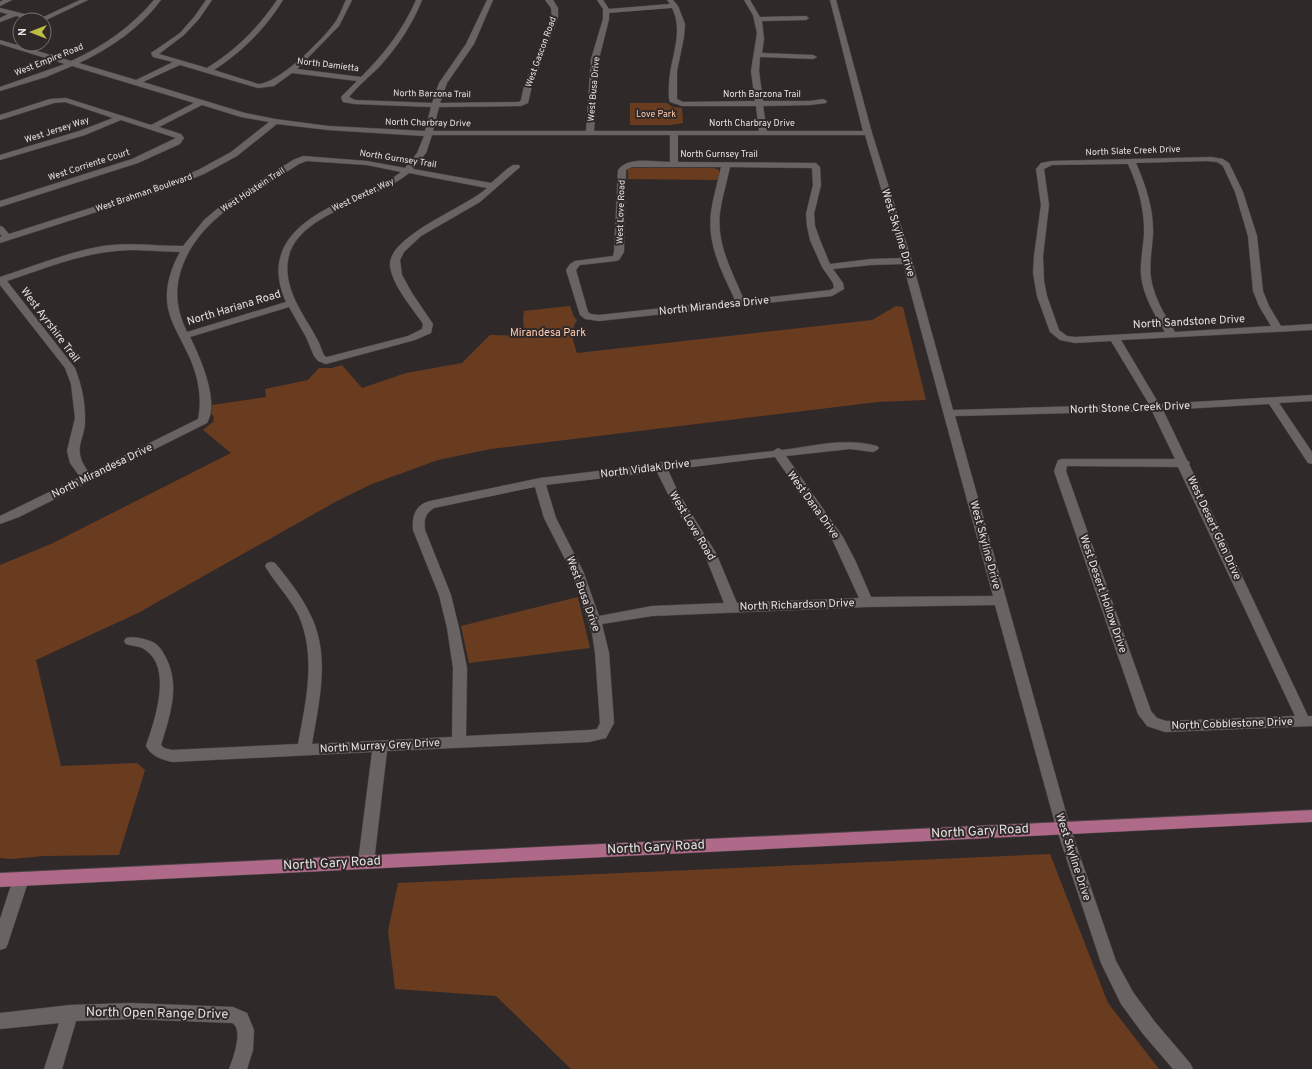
<svg xmlns="http://www.w3.org/2000/svg" width="1312" height="1069" font-family="Overpass,sans-serif">
<style>
.green{fill:#693c20}
.lines{fill:none;stroke-linecap:round;stroke-linejoin:round}
.minor-casing{stroke:#494445;stroke-width:1}
.major-casing{stroke:#494445;stroke-width:1}
.minor{fill:#6a6363;fill-rule:evenodd}
.major{fill:#b06a89;fill-rule:evenodd}
.labels{text-anchor:middle;dominant-baseline:central;stroke-width:4;stroke-linejoin:round;paint-order:stroke}
.far-street-label{font-size:9px;fill:#e6e2e2;stroke:#30292a}
.far-park-label{font-size:9px;fill:#fecbae;stroke:#30292a}
.street-label{font-size:11px;fill:#e6e2e2;stroke:#30292a}
.park-label{font-size:11px;fill:#fecbae;stroke:#30292a}
.near-street-label{font-size:13px;fill:#e6e2e2;stroke:#30292a}
</style>
<rect width="100%" height="100%" fill="#30292a"/>
<g class="green">
<polygon points="630,103 667,103 672,107 682,108 683,123 671,125 630,125"/>
<polygon points="632,168 714,168 719,170 719,180 628,179 628,169"/>
<path d="M570 306 574 317 577 320C569 332 573 340 577 353L872 320 896 306 903 307 926 400 878 402 491 449 438 460 372 484 337 501 138 613 36 660 61 766 137 763 145 770 119 855 44 856 12 859 0 858V565L51 544 231 453 203 430 213 422 214 417 211 413 212 405 266 397 265 389 308 380 319 368H332L342 365 362 388 406 373 462 363 490 335 525 336 523 320 524 311Z"/>
<polygon points="578,597 590,648 469,663 461,626"/>
<polygon points="1050,854 1108,1003 1159,1069 571,1069 496,996 395,989 388,931 398,883"/>
</g>
<g class="lines">
<g class="minor-casing">
<g id="minor">
<polygon points="3,0 12,0 0,6 0,2"/>
<polygon points="80,0 88,0 44,21 44,20 31,20 16,16 0,22 0,18 8,14 0,12 0,8 41,18"/>
<path d="M154 0H161C140 28 111 48 79 63L136 80 173 62 153 57 151 53 180 33 194 17 206 0H212L199 19 184 35 159 54 207 68C236 50 258 28 277 0H283C265 29 243 51 214 70L258 84C278 84 321 41 333 25 339 18 342 8 346 0H352L339 26 297 69 361 77C384 54 403 30 416 0H422C412 25 398 46 380 66 370 76 358 86 349 97L355 100 432 103 439 83 466 44 487 0H493L474 44 447 83 440 103 519 102 521 100 524 86 552 18 551 8 545 0H553L558 8V18L532 86 528 103 521 106 439 107 433 131H586L591 59 603 19V9L597 0H603L609 9 670 4 667 0H673L678 6 685 24 684 37 677 71V99L683 102 755 101 751 71 757 33 753 15 744 0H750L760 17 806 16 809 18 806 20 762 21 764 39 762 53 813 55 817 57 813 59 760 57 759 71 763 101H810L823 99 827 101 826 103 810 105 763 106 767 131H863L830 0H836L872 133 912 261 953 410 1149 404 1111 341 1075 343 1060 340 1050 332 1037 296 1033 273 1034 256 1041 205 1036 169 1041 163 1052 161 1211 157 1223 159 1229 163 1243 192 1257 236 1263 291 1269 306 1281 326 1312 324V330L1121 340 1159 404 1312 395V401L1279 403 1312 452V464L1308 463 1269 404 1163 410 1187 460 1190 463 1189 464 1308 716H1312V726L1165 732 1147 726 1138 714 1054 471 1058 460 1062 459H1175L1152 411 955 416 1070 827 1116 961 1133 992 1155 1022 1190 1063 1193 1069H1173L1143 1034 1121 1004 1101 963 1056 827 995 605 867 607 652 616 602 624 609 653 614 723 606 738 589 742 387 751 374 862 371 867 366 869 361 867 358 862 372 752 172 762C161 759 152 757 146 746 154 722 174 667 144 649 140 646 132 646 126 644L124 641 126 638C133 636 141 638 147 640 156 642 161 648 165 656 181 685 170 715 161 745L164 748 172 750 298 744C306 701 317 656 298 614 289 597 275 583 265 566L267 563 271 562 275 563C288 579 301 595 310 614 331 655 319 701 312 744L452 737 453 668 447 628 439 595 413 530C412 516 415 505 430 501L540 478 656 464 661 462 665 463 773 451 778 448 782 450C813 446 846 437 877 446L879 448 877 450 873 452 850 449 786 456 843 537 855 560 871 597 993 596 903 264 871 265 833 269 843 283 844 289 832 296 599 321 585 319 580 315 566 270 570 264 575 261 613 256 614 252 618 170C628 156 654 162 670 162V135H432L426 153 413 169 491 183 507 169 513 165H519L520 167 480 202 421 236 404 252 400 260 402 275 412 293 433 324 431 333 415 340 326 364 318 361 314 356 306 337 289 307 190 337C200 357 220 402 207 423L19 517 0 524V516L80 477 70 463 67 451 75 418 71 384 65 368 0 285V277C34 266 68 252 103 246 130 242 157 246 183 246L204 220 223 204 293 160 303 156 367 161 405 168 417 153 424 136 328 130 277 124 237 156 204 174 159 192 0 243V237L2 236 0 234V226L3 227 9 234 153 188 198 170 231 152 269 122 241 117 202 105 159 127 181 134 184 138 180 144 138 163 0 207V201L132 159 176 138 121 120 85 135 0 160V155L79 131 113 118 65 102 54 103 0 120V115L50 99 66 98 151 125 194 103 72 66 46 77 0 91V87L65 64 0 44V40L71 61C104 46 131 27 154 0ZM672 8C685 33 669 60 669 86 669 91 668 97 670 102L682 106H756L759 131H594L599 59 609 19V13ZM180 65 258 88 274 86 292 73 357 81 341 97 343 102 355 104 431 107 425 131 328 126 275 119 245 113 143 82ZM678 135H865L902 258 871 259 830 264 820 240 815 226 814 214 821 185 820 167 816 163 678 162ZM307 161 367 165 401 172C386 184 366 190 349 198 303 218 261 246 286 302L187 332C177 311 174 292 181 270 199 215 255 193 299 164ZM1207 161 1217 162 1223 166 1235 192 1248 236 1253 291 1259 306 1271 326 1175 332C1165 315 1154 298 1151 278 1149 264 1152 249 1153 235 1154 210 1146 186 1136 163ZM1128 164C1138 186 1145 210 1144 235 1143 249 1140 262 1141 275 1143 296 1155 315 1165 332L1075 337 1067 336 1059 330 1047 296 1044 281 1043 256 1049 205 1044 169 1052 165ZM632 167H721C718 182 713 197 711 212 707 245 722 272 735 300L599 315 591 314 588 312 576 270 580 265 616 261 619 260 624 252 626 170ZM730 167 812 168 813 185 806 214 807 226 810 240 822 267 833 283 834 288 830 290 744 300C732 271 716 244 720 212 722 197 727 182 730 167ZM409 173 487 188C467 207 387 236 390 266 393 287 412 307 423 324L422 329 408 336 327 357C325 356 324 356 323 353 321 349 320 344 317 339 311 327 302 315 296 302 256 217 364 210 409 173ZM134 250 180 252C171 268 164 289 168 308 171 323 180 337 186 350 197 371 203 396 198 419L89 473C70 447 86 442 85 417 85 400 81 384 75 368L7 281C49 267 89 250 134 250ZM775 457 832 539 859 598 737 603 716 553 679 494 668 470ZM1067 466 1178 467 1295 716 1166 721 1157 718 1151 711 1066 471ZM657 472 672 502 704 553 724 603 652 606 599 616 583 571 556 518 546 485ZM535 487 544 518 571 571 592 633 595 653 600 723 597 729 589 730 466 736 467 668 459 628 451 595 425 530C424 519 425 514 434 508Z"/>
<polygon points="21,872 26,874 29,879 8,943 6,948 0,950 0,919 13,879 16,874"/>
<path d="M131 1003 233 1007 247 1013 254 1030 253 1050 247 1069H229C233 1059 244 1029 232 1023L131 1019 76 1021 62 1069H44L59 1023 0 1029V1013L70 1005Z"/>
</g>
</g>
<g class="major-casing">
<polygon id="major" points="1312,810 1312,822 0,887 0,873"/>
</g>
<use href="#minor" class="minor"/>
<use href="#major" class="major"/>
</g>
<g class="labels">
<g class="far-street-label">
<text transform="translate(541 52) rotate(-70)">West Gascon Road</text>
<text transform="translate(49 60) rotate(-22)">West Empire Road</text>
<text transform="translate(328 65) rotate(7)">North Damietta</text>
<text transform="translate(594 89) rotate(-85)">West Busa Drive</text>
<text transform="translate(432 94) rotate(1)">North Barzona Trail</text>
<text x="762" y="94">North Barzona Trail</text>
<text transform="translate(428 123) rotate(1)">North Charbray Drive</text>
<text x="752" y="123">North Charbray Drive</text>
<text transform="translate(57 130) rotate(-18)">West Jersey Way</text>
<text transform="translate(1133 151) rotate(-2)">North Slate Creek Drive</text>
<text x="719" y="154">North Gurnsey Trail</text>
<text transform="translate(398 159) rotate(9)">North Gurnsey Trail</text>
<text transform="translate(89 165) rotate(-18)">West Corriente Court</text>
<text transform="translate(253 190) rotate(-33)">West Holstein Trail</text>
<text transform="translate(144 193) rotate(-19)">West Brahman Boulevard</text>
<text transform="translate(363 195) rotate(-25)">West Dexter Way</text>
<text transform="translate(621 212) rotate(-88)">West Love Road</text>
</g>
<g class="far-park-label">
<text x="656" y="114">Love Park</text>
</g>
<g class="street-label">
<text transform="translate(898 233) rotate(73)">West Skyline Drive</text>
<text transform="translate(714 306) rotate(-6)">North Mirandesa Drive</text>
<text transform="translate(234 308) rotate(-17)">North Hariana Road</text>
<text transform="translate(1189 322) rotate(-3)">North Sandstone Drive</text>
<text transform="translate(50 325) rotate(53)">West Ayrshire Trail</text>
<text transform="translate(1130 408) rotate(-2)">North Stone Creek Drive</text>
<text transform="translate(645 469) rotate(-7)">North Vidlak Drive</text>
<text transform="translate(102 471) rotate(-26)">North Mirandesa Drive</text>
<text transform="translate(813 505) rotate(54)">West Dana Drive</text>
<text transform="translate(692 526) rotate(59)">West Love Road</text>
<text transform="translate(1214 528) rotate(65)">West Desert Glen Drive</text>
<text transform="translate(985 545) rotate(75)">West Skyline Drive</text>
<text transform="translate(583 594) rotate(70)">West Busa Drive</text>
<text transform="translate(1103 594) rotate(71)">West Desert Hollow Drive</text>
<text transform="translate(797 605) rotate(-2)">North Richardson Drive</text>
<text transform="translate(1232 724) rotate(-2)">North Cobblestone Drive</text>
<text transform="translate(380 746) rotate(-3)">North Murray Grey Drive</text>
<text transform="translate(1073 857) rotate(72)">West Skyline Drive</text>
</g>
<g class="park-label">
<text x="548" y="333">Mirandesa Park</text>
</g>
<g class="near-street-label">
<text transform="translate(980 832) rotate(-3)">North Gary Road</text>
<text transform="translate(656 848) rotate(-3)">North Gary Road</text>
<text transform="translate(332 864) rotate(-3)">North Gary Road</text>
<text transform="translate(157 1014) rotate(1)">North Open Range Drive</text>
</g>
</g>
<g transform="translate(32 32) rotate(270)"><circle r="19" fill="#30292a" stroke="#797374"/>
<path d="M0-3L7 15L0 10L-7 15Z" fill="#bebf42"/>
<text y="-6" font-size="11" font-weight="bold" text-anchor="middle" fill="#e6e2e2">N</text>
</g>
</svg>
